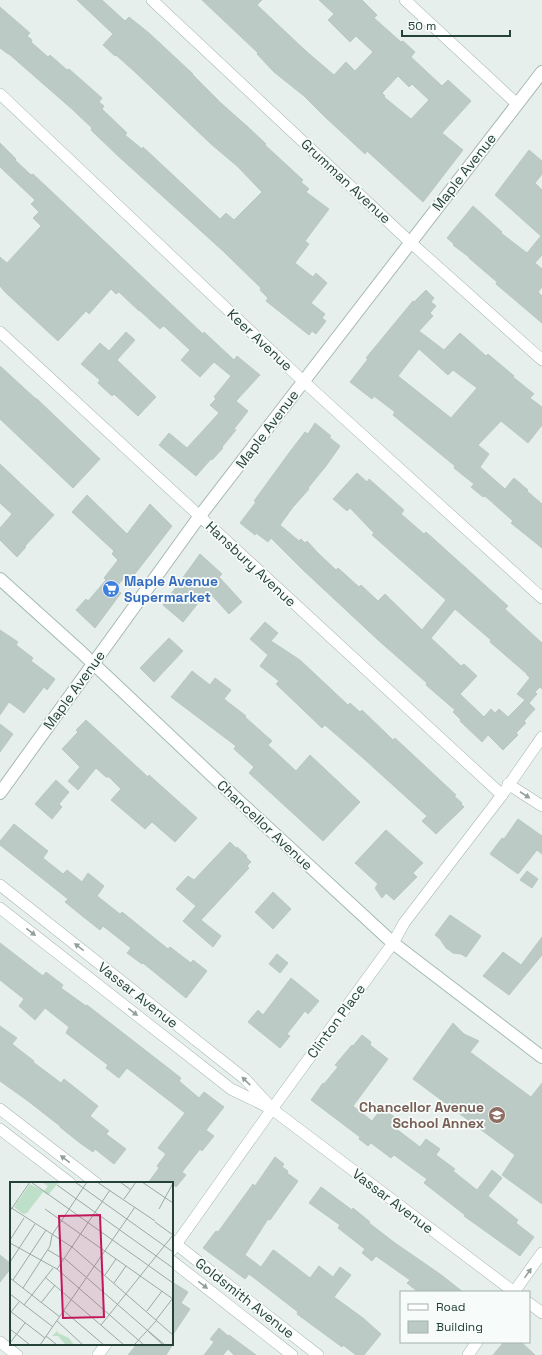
<svg xmlns="http://www.w3.org/2000/svg" width="542" height="1355" font-family="'Space Grotesk',sans-serif">
<style>
.building{fill:#bbcac4;stroke:#b8c9c2;fill-rule:evenodd}
.lines{fill:none;stroke-linecap:round;stroke-linejoin:round}
.minor-casing{stroke:#a8b8b2;stroke-width:12}
.tertiary-casing{stroke:#a8b8b2;stroke-width:14}
.secondary-casing{stroke:#a4bbb3;stroke-width:14}
.minor{stroke:#fff;stroke-width:11}
.tertiary{stroke:#fff;stroke-width:12}
.secondary{stroke:#fff;stroke-width:12}
.oneway{fill:#92a09c}
.labels{text-anchor:middle;dominant-baseline:central;stroke-width:3.5;stroke-linejoin:round;paint-order:stroke}
.street-label{font-size:14px;fill:#24423a;stroke:#f7fbf9}
.shop-label{font-size:14px;font-weight:bold;fill:#366cbe;stroke:#f7fbf9;text-anchor:start}
.education-label{font-size:14px;font-weight:bold;fill:#785e54;stroke:#f7fbf9;text-anchor:end}
.inset-road{fill:none;stroke:#98aaa4;stroke-width:1}
.view{fill:#c2185b;fill-opacity:0.15;stroke:#c2185b;stroke-width:2}
.inset-edge{fill:none;stroke:#24423a;stroke-width:2}
</style>
<rect width="100%" height="100%" fill="#e6efeb"/>
<g class="building">
<polygon points="77,0 102,0 125,21 129,17 149,33 193,74 192,74 222,104 248,127 266,144 265,145 303,180 301,182 309,189 306,192 329,209 305,241 309,244 295,263 313,277 316,273 327,283 311,303 325,314 322,318 326,321 316,334 312,331 309,335 266,301 268,298 260,290 261,288 223,251 117,155 91,130 92,128 73,110 9,54 8,54 0,48 0,7 30,33 27,36 32,40 31,42 48,57 50,55 67,70 69,69 102,98 99,102 104,106 102,109 127,133 125,135 142,149 143,147 220,219 226,213 234,220 262,192 237,166 211,144 135,72 116,55 115,56 103,45 113,34"/>
<path d="M202 0H262L257 5 307 52 334 75 346 62 355 71 373 52 356 36 350 42 328 20 334 14 319 0H362L377 15 374 18 401 42 403 41 415 52 411 57 442 86 448 80 471 101 442 133 463 150 423 202 367 151 365 154 324 116 304 96 274 72 257 54 258 53ZM398 76 409 87 412 84 429 100 411 119 384 97 385 96 382 93Z"/>
<polygon points="0,143 16,159 15,160 31,175 33,174 203,334 204,332 234,360 237,356 260,375 236,401 248,411 234,429 236,430 222,447 223,448 212,460 211,459 196,476 159,445 169,433 187,448 219,413 210,405 216,399 214,397 231,376 214,362 200,377 181,360 190,350 165,327 163,326 160,329 139,310 139,311 119,292 116,294 111,289 89,314 86,311 58,341 5,292 0,286 0,257 7,263 41,226 33,218 39,212 31,204 35,200 0,167"/>
<polygon points="529,150 542,161 542,174 535,183 542,190 542,255 535,263 542,269 542,287 538,292 542,296 542,323 496,284 497,282 469,258 469,257 453,245 454,244 447,238 473,206 502,232 501,233 527,253 541,236 495,195"/>
<path d="M426 290 434 298 431 302 436 306 430 313 433 316 419 331 444 350 460 333 486 356 488 354 514 376 513 377 534 394 530 398 542 407V425L528 443 501 421 478 445 489 454 480 467 505 489 514 478 528 490 527 491 542 504V548L511 523 513 521 485 496 483 497 471 487 474 484 454 468 455 466 393 415 395 412 374 396 372 399 350 382 368 359 366 358 413 301 414 302ZM419 349 448 375 453 370 477 388 451 418 398 376Z"/>
<polygon points="126,332 135,340 117,360 156,397 138,416 114,394 112,396 98,383 100,380 81,364 100,343 109,351"/>
<polygon points="0,366 36,399 36,398 100,459 73,488 0,419"/>
<path d="M315 423 331 436 329 437 340 446 326 466 308 488 309 489 293 507 280 525 299 541 301 539 305 543 307 541 318 553 336 570 338 568 359 587 361 585 378 601 385 594 422 630 446 600 372 535 374 533 350 508 347 511 333 499 357 473 367 482 369 479 404 510 401 514 424 534 426 532 508 606 505 609 542 643V689L540 687 535 692 537 694 529 703 527 701 535 709 524 721 526 723 516 733 518 735 503 750 488 735 482 742 460 721 461 720 453 712 455 710 426 685 427 683 378 640 302 569 271 538 268 542 256 533 255 535 240 523 256 502 254 501 289 453 305 432 308 434ZM455 609 491 640 490 642 527 674V675L530 678 517 694 525 700 508 717 499 709 495 713 491 709 484 717 460 694 477 676 464 664 461 666 431 638Z"/>
<polygon points="0,464 54,515 25,546 26,547 17,557 0,540 0,528 12,514 0,503"/>
<polygon points="87,495 127,534 150,504 172,526 131,579 127,575 115,588 121,593 95,628 76,610 86,599 88,601 106,580 104,578 118,560 112,554 114,551 72,512"/>
<polygon points="200,554 222,574 219,577 242,602 229,614 208,591 183,622 163,605"/>
<polygon points="265,622 278,633 271,641 300,660 348,705 350,703 360,712 362,710 393,740 395,738 456,795 454,796 462,803 461,804 464,807 436,834 422,821 427,816 363,758 325,725 322,728 276,684 279,681 260,666 268,655 250,639"/>
<polygon points="0,630 18,642 16,645 33,658 31,661 55,679 47,690 44,687 24,713 9,702 0,715"/>
<polygon points="169,638 183,651 154,682 140,668"/>
<polygon points="192,671 210,685 215,678 231,690 224,699 246,716 245,717 272,741 268,745 296,771 310,755 360,802 323,841 249,773 254,767 234,749 236,746 171,697"/>
<polygon points="86,720 148,777 149,775 197,818 175,842 152,822 145,829 111,800 121,789 109,777 106,777 96,768 78,790 68,781 80,767 62,749 78,732 76,730"/>
<polygon points="0,724 13,734 0,752"/>
<polygon points="56,780 69,792 59,804 62,807 52,819 35,804"/>
<polygon points="518,819 542,836 542,854 537,850 518,874 490,854 502,838 504,839"/>
<polygon points="14,824 48,851 43,858 63,874 67,870 82,882 88,873 104,886 97,896 120,914 122,912 168,949 170,947 191,963 193,960 207,971 186,998 143,963 142,964 127,953 131,948 103,926 100,930 81,915 65,902 68,899 0,845 0,841"/>
<polygon points="386,830 423,863 413,873 417,877 394,900 386,893 382,898 375,888 378,884 355,863"/>
<polygon points="230,842 236,848 237,847 247,856 246,857 251,862 247,866 249,868 201,920 221,936 213,947 183,921 196,906 176,889 188,876 194,880"/>
<polygon points="527,871 538,879 532,888 520,880"/>
<polygon points="273,892 291,909 273,929 255,912"/>
<polygon points="450,915 481,936 466,957 461,954 453,953 446,948 440,939 435,935"/>
<polygon points="542,937 542,955 509,995 483,976 503,952 521,965"/>
<polygon points="0,943 43,976 46,972 63,985 61,988 86,1006 87,1005 181,1078 179,1081 199,1098 204,1092 224,1107 206,1130 214,1136 202,1151 200,1149 182,1172 186,1175 176,1187 172,1183 148,1183 159,1168 157,1166 166,1154 158,1148 185,1113 127,1068 119,1078 106,1068 108,1065 66,1033 69,1027 45,1008 35,1020 19,1006 24,999 0,980"/>
<polygon points="277,954 288,963 280,973 269,964"/>
<polygon points="291,978 319,1001 308,1014 305,1011 287,1034 290,1036 280,1048 248,1022 258,1010 263,1015"/>
<polygon points="453,1023 464,1034 479,1041 470,1052 531,1097 542,1083 542,1204 502,1175 515,1155 413,1079"/>
<polygon points="0,1026 17,1038 12,1044 34,1061 33,1062 61,1083 64,1079 98,1106 90,1116 109,1131 106,1134 126,1149 114,1164 95,1149 93,1152 80,1143 60,1127 60,1126 28,1101 0,1081"/>
<polygon points="362,1035 371,1042 370,1045 388,1059 353,1106 372,1121 382,1108 396,1118 391,1125 420,1147 426,1139 440,1149 436,1155 455,1169 453,1171 477,1190 492,1170 502,1178 488,1196 518,1220 516,1223 534,1237 520,1256 464,1216 465,1215 424,1183 427,1179 394,1155 391,1158 371,1143 368,1146 359,1139 360,1137 311,1100 323,1083 324,1084 338,1067 335,1065 352,1045 353,1046"/>
<polygon points="275,1157 284,1164 282,1167 288,1171 287,1173 298,1181 270,1220 268,1219 245,1255 261,1267 273,1250 275,1251 310,1278 319,1266 333,1277 340,1267 351,1275 334,1297 363,1318 381,1334 364,1355 356,1355 343,1345 342,1347 297,1314 298,1312 249,1274 245,1279 203,1248 216,1231 218,1232 253,1184 255,1186"/>
<polygon points="321,1187 352,1210 353,1208 370,1222 369,1223 395,1243 440,1274 463,1292 418,1292 407,1283 410,1280 376,1256 372,1261 362,1253 365,1249 338,1228 340,1225 309,1203"/>
<polygon points="0,1255 11,1264 11,1268 0,1282"/>
<polygon points="172,1282 188,1292 181,1303 190,1309 172,1336"/>
<polygon points="219,1328 228,1336 229,1335 256,1355 234,1355 228,1349 223,1355 204,1355 214,1342 210,1339"/>
<polygon points="504,1342 521,1342 535,1355 493,1355"/>
<polygon points="137,1344 173,1344 166,1355 128,1355"/>
</g>
<g class="lines">
<g class="minor-casing">
<g id="minor">
<polyline points="152,0 410,242 542,360"/>
<polyline points="405,0 517,104"/>
<polyline points="0,94 303,381 542,598"/>
<polyline points="0,332 502,795"/>
<polyline points="508,784 542,806"/>
<polyline points="0,885 245,1079 268,1104"/>
<polyline points="0,908 231,1089 272,1109 514,1292"/>
<polyline points="0,1109 96,1183"/>
<polyline points="0,1129 70,1183"/>
<polyline points="172,1241 318,1355"/>
<polyline points="172,1250 272,1109 393,943 404,923 502,795 542,737"/>
<polyline points="172,1261 292,1355"/>
<polyline points="514,1292 542,1253"/>
<polyline points="529,1303 542,1313"/>
<polyline points="0,1342 17,1355"/>
<polyline points="98,1355 106,1344"/>
<polyline points="468,1355 477,1342"/>
</g>
</g>
<g class="tertiary-casing">
<polyline id="tertiary" points="0,793 199,517 542,72"/>
</g>
<g class="secondary-casing">
<polyline id="secondary" points="0,579 81,652 240,802 393,943 542,1057"/>
</g>
<use href="#minor" class="minor"/>
<use href="#tertiary" class="tertiary"/>
<use href="#secondary" class="secondary"/>
</g>
<defs><path id="oneway-solid" d="M-6-.8H1V-3.2L6.5 0L1 3.2V.8H-6Z"/></defs>
<g class="oneway">
<use href="#oneway-solid" transform="translate(525 795) rotate(33)"/>
<use href="#oneway-solid" transform="translate(31 932) rotate(38)"/>
<use href="#oneway-solid" transform="translate(79 947) rotate(-142)"/>
<use href="#oneway-solid" transform="translate(133 1012) rotate(38)"/>
<use href="#oneway-solid" transform="translate(246 1081) rotate(-136)"/>
<use href="#oneway-solid" transform="translate(65 1159) rotate(-143)"/>
<use href="#oneway-solid" transform="translate(528 1273) rotate(-54)"/>
<use href="#oneway-solid" transform="translate(203 1285) rotate(38)"/>
</g>
<defs>
<g id="supermarket-disc" transform="scale(0.9)"><circle r="9.5" fill="#3f7fe0" stroke="#f7fbf9"/><path d="M-6-5.5h2.5l.6 2H6L4.5 2H-2.5L-4.4-4H-6ZM-1.5 3.2a1.3 1.3 0 1 0 .1 0ZM3 3.2a1.3 1.3 0 1 0 .1 0Z" fill="#fff"/></g>
<g id="school-disc" transform="scale(0.9)"><circle r="9.5" fill="#8d6e63" stroke="#f7fbf9"/><path d="M0-5L7-2L0 1L-7-2ZM-4 1L0 2.5L4 1V4Q0 6-4 4Z" fill="#fff"/></g>
</defs>
<g fill-rule="evenodd">
<use href="#supermarket-disc" x="111" y="589"/>
<use href="#school-disc" x="497" y="1115"/>
</g>
<g class="labels">
<g class="street-label">
<text transform="translate(464 172) rotate(-52)">Maple Avenue</text>
<text transform="translate(346 181) rotate(43)">Grumman Avenue</text>
<text transform="translate(260 340) rotate(43)">Keer Avenue</text>
<text transform="translate(267 429) rotate(-53)">Maple Avenue</text>
<text transform="translate(251 564) rotate(43)">Hansbury Avenue</text>
<text transform="translate(74 690) rotate(-54)">Maple Avenue</text>
<text transform="translate(265 825) rotate(43)">Chancellor Avenue</text>
<text transform="translate(138 995) rotate(38)">Vassar Avenue</text>
<text transform="translate(336 1021) rotate(-54)">Clinton Place</text>
<text transform="translate(393 1201) rotate(37)">Vassar Avenue</text>
<text transform="translate(245 1298) rotate(38)">Goldsmith Avenue</text>
</g>
<g class="shop-label">
<text x="124" y="581">Maple Avenue<tspan x="124" dy="16">Supermarket</tspan></text>
</g>
<g class="education-label">
<text x="484" y="1107">Chancellor Avenue<tspan x="484" dy="16">School Annex</tspan></text>
</g>
</g>
<g transform="translate(10 1182)">
<rect width="163" height="163" fill="#e6efeb"/>
<path d="M32 0H49L38 13 33 10 17 31 13 32 4 25 20 2 34 9 38 4ZM46 146 48 151 59 156 64 163H56L48 154H42L47 149Z" fill="#bfe0c8"/>
<path class="inset-road" d="M21 0 163 101M65 0 163 70M87 0 145 39M110 0 121 8M132 0 163 21M47 3 163 86M114 17 126 0M0 25 62 65 163 153M35 27 163 117M149 27 163 1M0 29 20 0M145 40 163 53M0 58 14 36M0 61 47 87 134 163M38 68 53 77M54 76 137 148M0 80 25 42M47 87 100 8M95 93 106 77M35 95 114 163M0 96 50 135M3 98 36 48M104 101 116 84M13 106 40 64 42 53 77 0M0 112 43 145M31 121 45 103M14 123 43 86M0 129 35 156M54 129 94 163M137 129 152 109M1 130 9 120M146 138 163 116M47 139 73 163M91 143 163 53M0 147 20 163M36 154 47 163M0 161 15 141M30 163 125 25M124 163 146 139M153 163 137 148 155 163"/>
<path class="view" d="M90 33 94 135 53 136 49 34Z"/>
<rect width="163" height="163" class="inset-edge"/>
</g>
<rect x="400" y="1291" width="130" height="52" fill="#f7fbf9" stroke="#a3b1ad"/>
<rect x="408" y="1304" width="20" height="6" fill="#ffffff" stroke="#a3b1ad"/>
<text x="436" y="1311" font-size="12" fill="#24423a">Road</text>
<rect x="408" y="1321" width="20" height="12" fill="#bbcac4" stroke="#a3b1ad"/>
<text x="436" y="1331" font-size="12" fill="#24423a">Building</text>
<path d="M402 30v6h108v-6" fill="none" stroke="#24423a" stroke-width="2"/>
<text x="408" y="30" font-size="12" fill="#24423a" stroke="#f7fbf9" stroke-width="3" paint-order="stroke">50 m</text>
</svg>
